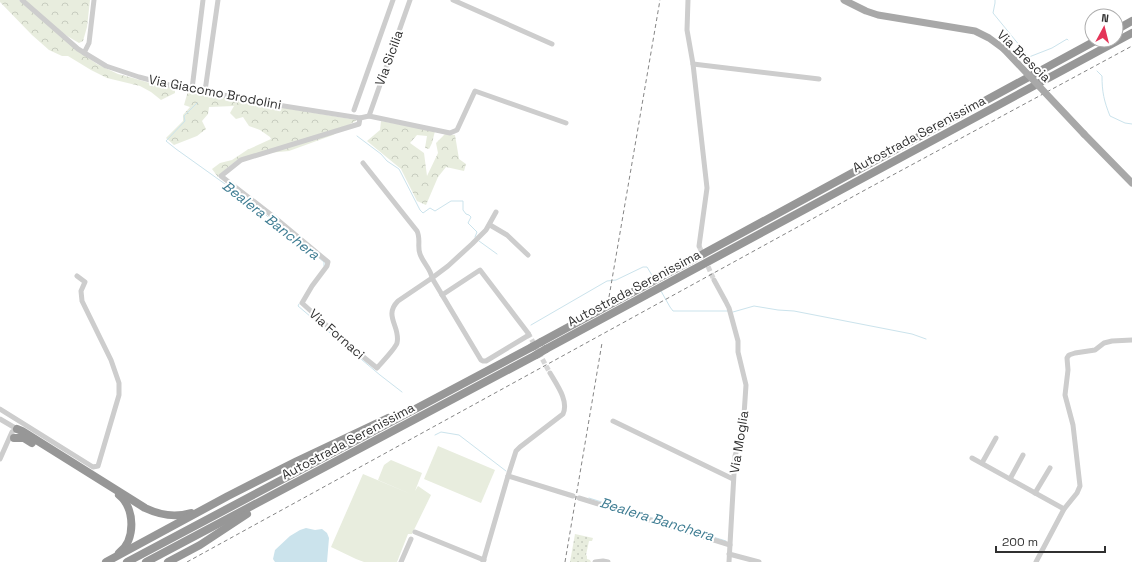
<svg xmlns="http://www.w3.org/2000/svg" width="1132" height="562" font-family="'Space Grotesk',sans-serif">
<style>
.grass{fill:url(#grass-dots)}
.forest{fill:url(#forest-crowns)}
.park{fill:#e8edde}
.water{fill:#cbe3ec}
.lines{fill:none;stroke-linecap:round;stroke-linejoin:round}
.stream{stroke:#cbe3ec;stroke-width:1}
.minor-tunnel{stroke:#d6d6d6;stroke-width:5;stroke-dasharray:5 2.5;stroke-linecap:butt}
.minor{stroke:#cdcdcd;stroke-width:5}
.major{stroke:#a8a8a8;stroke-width:7}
.highway{stroke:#979797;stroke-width:8}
.rail{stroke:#858585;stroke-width:1;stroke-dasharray:4 3;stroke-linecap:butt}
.major-bridge{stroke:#a8a8a8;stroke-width:7}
.highway-bridge{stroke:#979797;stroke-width:8}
.labels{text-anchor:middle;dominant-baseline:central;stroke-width:4;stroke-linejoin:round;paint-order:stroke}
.street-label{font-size:13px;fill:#303030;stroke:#fff}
.water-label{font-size:14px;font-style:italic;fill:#3e7c92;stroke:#fff}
</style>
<defs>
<pattern id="grass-dots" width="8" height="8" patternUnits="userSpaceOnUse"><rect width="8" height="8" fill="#e8edde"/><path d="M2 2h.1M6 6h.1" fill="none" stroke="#c7ccbf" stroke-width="1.8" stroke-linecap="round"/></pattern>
<pattern id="forest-crowns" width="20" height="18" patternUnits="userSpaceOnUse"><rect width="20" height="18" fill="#e8edde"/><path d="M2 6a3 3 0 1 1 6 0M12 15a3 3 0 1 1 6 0" fill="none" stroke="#c7ccbf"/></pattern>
</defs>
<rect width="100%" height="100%" fill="#fff"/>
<polygon class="grass" points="575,534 593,538 592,541 589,541 586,555 587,556 587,559 590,560 591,562 570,562"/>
<g class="forest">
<polygon points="0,0 19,0 21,2 22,0 90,0 87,27 83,41 79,43 52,27 76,49 97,64 118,74 133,78 153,84 166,86 175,90 175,93 161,100 151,92 140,86 107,78 91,70 68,56 62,56 49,50 32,35 0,2"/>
<polygon points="188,91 204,93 242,101 357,120 333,135 289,151 257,154 240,158 227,168 218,177 212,169 220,163 232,160 247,150 271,139 270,137 260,130 249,126 243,117 236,119 230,113 234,106 209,107 208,114 202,121 206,129 197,136 174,145 166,138 183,121 183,115 190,107 184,105"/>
<polygon points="381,121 435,131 432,143 429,149 425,148 427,136 417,135 410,143 424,153 427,176 438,153 436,143 445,134 455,135 459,159 466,164 464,171 446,167 438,177 426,205 417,201 401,169 367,141 380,130"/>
</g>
<g class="park">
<polygon points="438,446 495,470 481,503 424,479"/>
<polygon points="391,460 422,473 415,491 418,486 431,495 412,534 408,534 397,562 364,562 356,559 331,547 363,474 413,495 378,480 384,465"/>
</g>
<polygon class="water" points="306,528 315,530 322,529 327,533 329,538 327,562 275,562 273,559 275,550 290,536 300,530"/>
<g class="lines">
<g class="stream">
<polyline points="995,0 995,3 993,13 1029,57 1052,48 1067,39 1068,40"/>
<path d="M1097 71 1102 76C1102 92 1104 101 1110 116L1125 123 1132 124"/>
<polyline points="197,103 184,116 185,121 166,141 176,149 246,199 324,262 324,266"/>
<polyline points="357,136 381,154 387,161 399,169 420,210 423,213 430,208 435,211 451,201 463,201 463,210 466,214 469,215 471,217 468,223 477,232 475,237"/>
<polyline points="479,241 497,254"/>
<polyline points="661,291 670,307 673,311 728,311"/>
<polyline points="299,304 298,306 380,375 402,392"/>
<polyline points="733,312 754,306 778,310 794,311 912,334 926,339"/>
<polyline points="531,325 607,281 616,280 643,267 647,267 653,277"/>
<polyline points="435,435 441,432 459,435 506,471"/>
<polyline points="589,498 726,541"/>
</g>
<g class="minor-tunnel">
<polyline points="699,246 714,280"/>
<polyline points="528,333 550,373"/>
</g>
<g class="minor">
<polyline points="22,0 78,49 106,66 139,77 180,88 205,91 246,100 360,118 369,116 450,133 457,130 475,91 566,123"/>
<polyline points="453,0 552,44"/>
<polyline points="688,0 687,30 693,64 707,188 699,246"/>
<polyline points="84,53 89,43 94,0"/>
<polyline points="693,64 819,79"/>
<polyline points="192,89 203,0"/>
<polyline points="205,91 218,0"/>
<polyline points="354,110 393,0"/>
<polyline points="369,116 410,0"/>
<path d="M360 118 359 124 241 160 221 176 274 217 328 262 327 266 312 286 302 303 345 342 377 368C382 362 395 349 397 343 401 327 383 316 398 301L432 278 448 266 472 244 486 230 496 212"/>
<path d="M363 163 417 231C421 239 417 247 420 254 423 263 431 269 432 278L481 360 483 361H486L529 335"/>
<polyline points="490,225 507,235 528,255"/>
<polyline points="714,280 726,302 729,308 738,341 738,352 746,385 743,430 735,456 729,562"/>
<polyline points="442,295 480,270 528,333"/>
<polyline points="0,409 93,467 98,466 119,395 119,383 111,360 82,301 81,291 85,282 77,276"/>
<polyline points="0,419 17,429"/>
<polyline points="613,421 733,479"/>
<polyline points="972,458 1064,509"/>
<polyline points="0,459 12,432 17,429"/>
<polyline points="982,463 996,438"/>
<polyline points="508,476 573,496"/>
<polyline points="1010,479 1023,455"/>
<polyline points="1035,493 1050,468"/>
<polyline points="579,498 730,545"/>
<polyline points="415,532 484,560"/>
<polyline points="729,554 759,562"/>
<polyline points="401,562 411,539"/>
<path d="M483 562 508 476 516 451 520 447 563 414C569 401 557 385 550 373"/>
<polyline points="595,562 603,561 608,562"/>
<polyline points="1036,562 1064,509 1077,493 1080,486 1073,425 1065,395 1068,370 1067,358 1069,355 1075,353 1095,350 1104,343 1112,341 1132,340"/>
</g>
<g class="major">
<polyline points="844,0 866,11 878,15 975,31 989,38 1004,49"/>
<polyline points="1084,134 1132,183"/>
</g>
<g class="highway">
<polyline points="1116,30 1132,21"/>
<polyline points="541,342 1097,40"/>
<polyline points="546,349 1132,33"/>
<path d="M17 429 22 431 145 508C160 515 174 518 191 513"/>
<polyline points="14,438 24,438 32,443"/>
<path d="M119 495C135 508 136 540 119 553"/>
<polyline points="106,562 228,496 297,461 388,418"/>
<polyline points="127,562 532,347"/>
<polyline points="146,562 536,355"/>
<polyline points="168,562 200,545 247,514"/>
</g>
<g class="rail">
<polyline points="609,297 660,0"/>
<polyline points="187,562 865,190 1132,46"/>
<polyline points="565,562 602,343"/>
</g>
<polyline class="major-bridge" points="1004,49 1084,134"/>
<g class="highway-bridge">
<polyline points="532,347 541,342"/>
<polyline points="536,355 546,349"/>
</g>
</g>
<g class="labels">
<g class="street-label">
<text transform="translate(1024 56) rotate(44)">Via Brescia</text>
<text transform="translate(389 58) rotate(-70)">Via Sicilia</text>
<text transform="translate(215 92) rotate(11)">Via Giacomo Brodolini</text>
<text transform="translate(919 134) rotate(-28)">Autostrada Serenissima</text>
<text transform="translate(634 288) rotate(-28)">Autostrada Serenissima</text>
<text transform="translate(337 334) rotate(41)">Via Fornaci</text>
<text transform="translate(348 441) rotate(-28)">Autostrada Serenissima</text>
<text transform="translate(739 442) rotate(-81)">Via Moglia</text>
</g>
<g class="water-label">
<text transform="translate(271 220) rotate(38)">Bealera Banchera</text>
<text transform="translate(657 519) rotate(17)">Bealera Banchera</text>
</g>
</g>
<g transform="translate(1104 28) rotate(7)"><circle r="19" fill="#ffffff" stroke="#acacac"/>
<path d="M0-3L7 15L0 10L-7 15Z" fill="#e43558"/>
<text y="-6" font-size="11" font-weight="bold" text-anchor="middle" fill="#303030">N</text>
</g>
<path d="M996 546v6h109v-6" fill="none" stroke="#303030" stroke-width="2"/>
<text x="1002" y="546" font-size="12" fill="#303030" stroke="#ffffff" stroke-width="3" paint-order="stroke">200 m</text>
</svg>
